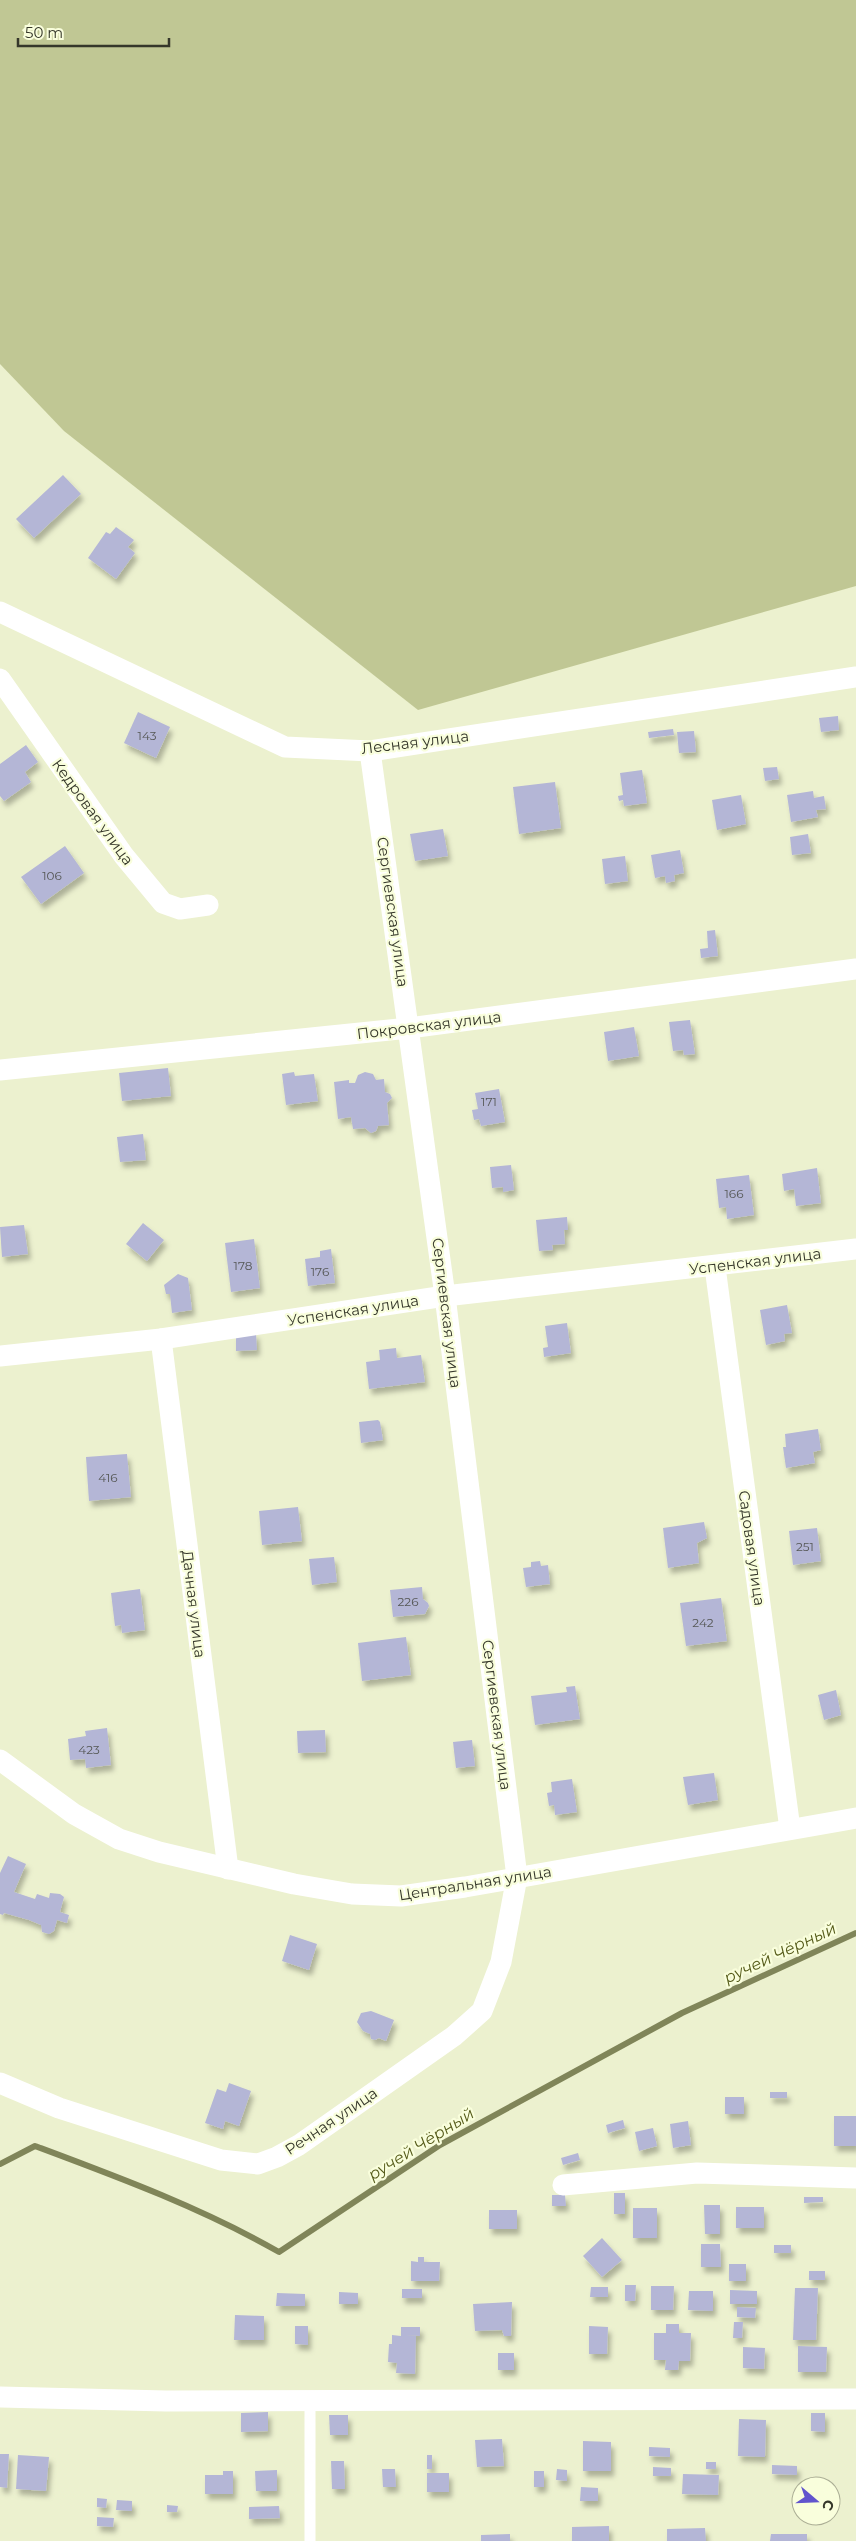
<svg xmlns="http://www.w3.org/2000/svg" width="856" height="2541" font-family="Montserrat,sans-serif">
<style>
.green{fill:#c0c794}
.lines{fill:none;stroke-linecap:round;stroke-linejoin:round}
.stream{stroke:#808559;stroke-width:6}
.building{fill:#b4b6d6;filter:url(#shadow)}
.lane{stroke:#fff;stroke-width:11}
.street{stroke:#fff;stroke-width:21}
.labels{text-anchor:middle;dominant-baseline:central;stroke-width:4.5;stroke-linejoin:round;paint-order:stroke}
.number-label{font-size:12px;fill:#555755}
.street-label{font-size:15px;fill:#35372a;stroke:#f9fedc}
.water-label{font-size:16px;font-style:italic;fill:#545a18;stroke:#f9fedc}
</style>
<defs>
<filter id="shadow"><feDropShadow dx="3" dy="5.5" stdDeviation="2.5" flood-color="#0004"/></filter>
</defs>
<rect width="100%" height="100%" fill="#ecf1cf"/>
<polygon class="green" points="0,0 856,0 856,586 418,710 64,431 0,364"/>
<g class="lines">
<path class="stream" d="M0 2164 35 2146C118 2177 202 2208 279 2252L440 2145 682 2013 856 1933"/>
</g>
<g class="building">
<polygon points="63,475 81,494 34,538 16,519"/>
<polygon points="116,527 134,540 128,547 135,553 116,579 88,558 106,532 110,534"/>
<polygon points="138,712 170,727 156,758 124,743"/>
<polygon points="838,716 839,730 821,732 819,718"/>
<polygon points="673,729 674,735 649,738 648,732"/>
<polygon points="694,731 696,752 679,753 677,732"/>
<polygon points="26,745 38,762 25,772 31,782 4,801 0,796 0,764"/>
<polygon points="777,767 779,779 765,781 763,768"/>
<polygon points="642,770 647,803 624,806 623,800 619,801 618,796 623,795 620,773"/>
<polygon points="555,782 561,828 519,834 513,787"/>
<polygon points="813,791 814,798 824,796 826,809 816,810 818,817 791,822 787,795"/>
<polygon points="741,795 746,824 717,830 712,800"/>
<polygon points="443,829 448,856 415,861 410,834"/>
<polygon points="808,834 811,853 792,855 790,837"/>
<polygon points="65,846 84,873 41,904 21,877"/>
<polygon points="680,850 684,873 674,875 675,881 666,883 665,876 655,878 651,855"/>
<polygon points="625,856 628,881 605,884 602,859"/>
<polygon points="715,930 718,956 701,958 700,949 708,948 707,931"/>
<polygon points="690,1020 695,1054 684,1055 683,1050 673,1051 669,1022"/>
<polygon points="634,1027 639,1056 608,1061 604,1032"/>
<polygon points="168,1068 171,1096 122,1101 119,1073"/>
<polygon points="294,1072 295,1076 314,1074 318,1101 286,1105 282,1074"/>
<polygon points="365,1072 373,1074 376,1080 384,1079 385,1092 390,1094 392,1098 387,1103 389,1125 378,1126 376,1131 371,1133 365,1128 353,1129 351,1117 338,1119 334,1082 349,1080 349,1083 355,1083 358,1075"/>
<polygon points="499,1089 505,1122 481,1126 479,1119 474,1120 472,1110 478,1109 475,1093"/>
<polygon points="143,1134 146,1160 120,1162 117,1137"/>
<polygon points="511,1165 514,1190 503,1192 503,1187 492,1188 490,1167"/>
<polygon points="817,1168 821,1203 796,1206 794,1189 784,1191 782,1174"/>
<polygon points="749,1175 754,1215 727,1219 726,1207 719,1208 716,1179"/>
<polygon points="567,1217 568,1230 564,1230 565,1244 552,1245 553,1250 539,1251 536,1220"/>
<polygon points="143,1223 164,1240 147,1261 126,1244"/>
<polygon points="24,1225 28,1254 2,1257 0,1227"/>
<polygon points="254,1239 260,1288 231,1292 225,1243"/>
<polygon points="331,1249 335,1283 308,1286 305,1259 320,1257 320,1251"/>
<polygon points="178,1274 188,1278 192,1310 172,1313 170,1294 166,1294 164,1285"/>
<polygon points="787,1305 792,1333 784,1334 785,1341 766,1345 760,1310"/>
<polygon points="567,1323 571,1353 544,1357 543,1348 548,1347 545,1326"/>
<polygon points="256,1333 257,1350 236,1351 236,1335"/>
<polygon points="396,1348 397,1358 421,1355 425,1382 369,1389 366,1362 380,1360 379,1350"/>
<polygon points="378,1420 380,1422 383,1440 361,1443 359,1422"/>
<polygon points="818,1429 821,1450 813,1452 815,1463 786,1468 783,1447 786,1447 785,1434"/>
<polygon points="127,1454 131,1497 89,1501 86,1457"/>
<polygon points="298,1507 302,1541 262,1545 259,1511"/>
<polygon points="704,1522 707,1538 697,1543 699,1563 668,1568 663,1528"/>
<polygon points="817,1528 821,1561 793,1565 789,1531"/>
<polygon points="334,1557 337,1582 312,1585 309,1559"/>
<polygon points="540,1561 541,1566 548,1565 550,1584 526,1587 523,1568 531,1567 531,1562"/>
<polygon points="422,1587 423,1599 428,1603 429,1606 425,1614 393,1617 390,1590"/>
<polygon points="140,1589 145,1630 122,1633 121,1625 115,1626 111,1593"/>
<polygon points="721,1598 727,1641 686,1646 680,1603"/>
<polygon points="406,1637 411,1675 362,1681 358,1643"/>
<polygon points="575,1686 580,1719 535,1725 531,1696 567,1692 566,1687"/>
<polygon points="836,1690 841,1715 824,1720 818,1695"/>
<polygon points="107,1728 111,1765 86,1768 85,1759 70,1760 68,1739 86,1736 85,1731"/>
<polygon points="325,1730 326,1752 298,1753 297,1731"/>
<polygon points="472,1740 475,1766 456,1768 453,1742"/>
<polygon points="714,1773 718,1800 688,1805 683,1777"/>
<polygon points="572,1779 577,1812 555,1815 554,1805 549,1806 547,1793 552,1792 551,1782"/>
<polygon points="8,1856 26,1864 14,1892 35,1899 37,1894 49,1898 50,1893 60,1894 64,1897 60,1912 69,1915 67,1923 57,1920 54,1931 49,1934 42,1932 41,1925 29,1920 4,1913 3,1915 0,1914 0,1873"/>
<polygon points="290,1935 317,1944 309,1970 282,1961"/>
<polygon points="371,2011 394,2020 386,2041 379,2038 375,2040 371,2039 370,2034 363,2031 357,2022 361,2013"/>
<polygon points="229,2083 251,2091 239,2126 225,2121 223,2129 205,2123 217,2089 226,2092"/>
<rect x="770" y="2092" width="17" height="6"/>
<rect x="725" y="2097" width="19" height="17"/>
<rect x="834" y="2116" width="22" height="30"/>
<polygon points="623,2120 625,2128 608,2133 606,2125"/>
<polygon points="688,2121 691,2145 673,2148 670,2124"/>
<polygon points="653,2128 657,2146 639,2151 635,2132"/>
<polygon points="578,2153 580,2160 563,2165 561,2158"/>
<rect x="614" y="2193" width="11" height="21"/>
<polygon points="552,2195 565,2195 566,2206 552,2206"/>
<polygon points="804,2197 823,2197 823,2202 804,2203"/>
<polygon points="704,2205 720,2205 720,2234 705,2234"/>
<rect x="736" y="2207" width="28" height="21"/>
<rect x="633" y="2208" width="24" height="30"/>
<rect x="489" y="2210" width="28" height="19"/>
<polygon points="602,2238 622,2260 602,2277 583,2256"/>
<polygon points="701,2244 720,2244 721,2267 701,2267"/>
<rect x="774" y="2245" width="17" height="8"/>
<polygon points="418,2257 424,2257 424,2262 440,2262 439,2281 411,2281 411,2261 418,2262"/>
<rect x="729" y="2264" width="17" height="17"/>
<rect x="809" y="2271" width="16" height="9"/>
<polygon points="625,2285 636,2285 635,2301 625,2301"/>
<polygon points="651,2286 674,2286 673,2310 651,2310"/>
<polygon points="591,2287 608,2287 608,2297 590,2297"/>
<polygon points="795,2288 818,2288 816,2340 793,2340"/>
<rect x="402" y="2289" width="20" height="9"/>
<polygon points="730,2290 757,2291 757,2304 730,2304"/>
<polygon points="689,2291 713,2291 713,2311 688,2310"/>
<polygon points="339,2292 358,2293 358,2304 339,2304"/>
<polygon points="277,2293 305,2294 305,2306 276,2306"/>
<polygon points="512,2302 511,2336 504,2336 502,2330 475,2331 473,2304"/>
<polygon points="737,2307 756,2308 755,2318 737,2317"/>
<polygon points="235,2315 264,2316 264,2340 234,2340"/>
<polygon points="734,2322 743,2322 742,2338 733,2338"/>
<polygon points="666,2324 679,2324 679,2333 691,2333 690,2361 679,2361 678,2370 665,2370 666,2360 654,2360 654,2333 666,2333"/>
<polygon points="295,2326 308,2326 308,2345 295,2344"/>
<polygon points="589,2326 608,2327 607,2354 589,2354"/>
<polygon points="401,2327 420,2327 420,2336 405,2335 416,2336 415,2374 396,2373 397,2363 388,2362 389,2344 392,2344 392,2335 401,2336"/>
<polygon points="798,2346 827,2347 826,2372 798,2372"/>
<polygon points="743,2347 765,2348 764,2369 743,2368"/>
<rect x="498" y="2353" width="16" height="17"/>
<polygon points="268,2412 268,2431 241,2432 241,2413"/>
<polygon points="811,2413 825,2413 825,2432 811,2431"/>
<polygon points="329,2415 348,2415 348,2435 330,2435"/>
<polygon points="739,2419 766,2420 765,2457 738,2456"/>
<polygon points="502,2439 504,2466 477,2467 475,2440"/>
<polygon points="583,2441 611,2442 611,2471 583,2471"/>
<polygon points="649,2447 670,2448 670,2457 649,2456"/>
<polygon points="0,2454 9,2454 7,2488 0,2487"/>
<polygon points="18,2455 49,2457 46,2491 16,2489"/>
<rect x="427" y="2455" width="5" height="14"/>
<polygon points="331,2461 344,2461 345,2489 332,2489"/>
<rect x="706" y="2462" width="10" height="7"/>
<polygon points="772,2465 797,2466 797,2475 772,2474"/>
<polygon points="653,2467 671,2468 671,2476 653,2476"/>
<polygon points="382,2469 395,2469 396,2487 383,2487"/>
<polygon points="557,2469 567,2470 567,2481 556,2480"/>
<polygon points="277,2470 277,2491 256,2491 255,2471"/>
<polygon points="223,2471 233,2471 233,2494 205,2494 205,2475 223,2475"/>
<rect x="534" y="2471" width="10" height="16"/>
<rect x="427" y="2473" width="22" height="19"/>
<polygon points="683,2474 719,2475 718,2495 682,2494"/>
<polygon points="581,2487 598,2488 598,2501 580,2501"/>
<polygon points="97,2498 107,2499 106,2508 97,2507"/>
<polygon points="117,2500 132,2501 132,2511 116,2510"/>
<polygon points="167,2505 178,2506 177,2512 167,2512"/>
<polygon points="279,2506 280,2518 249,2519 249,2507"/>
<polygon points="97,2517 114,2518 113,2527 97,2526"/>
<polygon points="609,2526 609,2541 572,2541 572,2527"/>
<polygon points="705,2528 706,2541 667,2541 667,2529"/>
<polygon points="510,2534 510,2541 481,2541 481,2535"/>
<polygon points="771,2534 807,2534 807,2541 770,2541"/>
</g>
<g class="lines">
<polyline class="lane" points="310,2541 310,2401"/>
<g class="street">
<polyline points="0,612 285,747 370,751 856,677"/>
<polyline points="0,679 124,856 163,903 180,909 208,905"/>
<polyline points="0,1070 409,1028 856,969"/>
<polyline points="715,1267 790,1829"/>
<polyline points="161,1339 228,1869"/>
<polyline points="0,1356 161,1339 445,1296 856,1249"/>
<polyline points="0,1760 74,1814 119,1839 159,1852 294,1884 352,1894 401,1896 465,1887 856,1818"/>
<polyline points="0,2083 59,2108 221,2160 258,2164 277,2157 299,2145 454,2036 482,2011 501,1962 517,1877 445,1296 370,751"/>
<polyline points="563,2185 697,2173 856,2178"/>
<polyline points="0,2397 166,2401 856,2399"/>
</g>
</g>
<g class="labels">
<g class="number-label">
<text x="147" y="735">143</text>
<text x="52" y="875">106</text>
<text x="489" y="1101">171</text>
<text x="734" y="1193">166</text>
<text x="243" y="1265">178</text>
<text x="320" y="1271">176</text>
<text x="108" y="1477">416</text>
<text x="805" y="1546">251</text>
<text x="408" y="1601">226</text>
<text x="703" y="1622">242</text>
<text x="89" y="1749">423</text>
</g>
<g class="street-label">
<text transform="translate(415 742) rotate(-7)">Лесная улица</text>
<text transform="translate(93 812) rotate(54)">Кедровая улица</text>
<text transform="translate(393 912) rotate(82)">Сергиевская улица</text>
<text transform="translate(429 1025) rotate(-7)">Покровская улица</text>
<text transform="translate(755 1261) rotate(-7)">Успенская улица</text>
<text transform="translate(353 1310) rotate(-9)">Успенская улица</text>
<text transform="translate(447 1313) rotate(83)">Сергиевская улица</text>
<text transform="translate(752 1548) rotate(82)">Садовая улица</text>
<text transform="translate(194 1604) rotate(83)">Дачная улица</text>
<text transform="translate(497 1715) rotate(83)">Сергиевская улица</text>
<text transform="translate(475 1883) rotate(-9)">Центральная улица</text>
<text transform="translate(331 2121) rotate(-34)">Речная улица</text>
</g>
<g class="water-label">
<text transform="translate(780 1953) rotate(-25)">ручей Чёрный</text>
<text transform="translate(421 2144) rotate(-32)">ручей Чёрный</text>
</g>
</g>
<g transform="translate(816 2501) rotate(109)"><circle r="24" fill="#f9fedc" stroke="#abae95"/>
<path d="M0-4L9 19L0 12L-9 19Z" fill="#6154cd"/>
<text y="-8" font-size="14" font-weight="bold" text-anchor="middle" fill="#35372a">С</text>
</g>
<path d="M18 38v8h151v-8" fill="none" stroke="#35372a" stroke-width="2.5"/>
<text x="25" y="38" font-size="15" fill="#35372a" stroke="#f9fedc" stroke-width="4" paint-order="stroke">50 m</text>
</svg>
